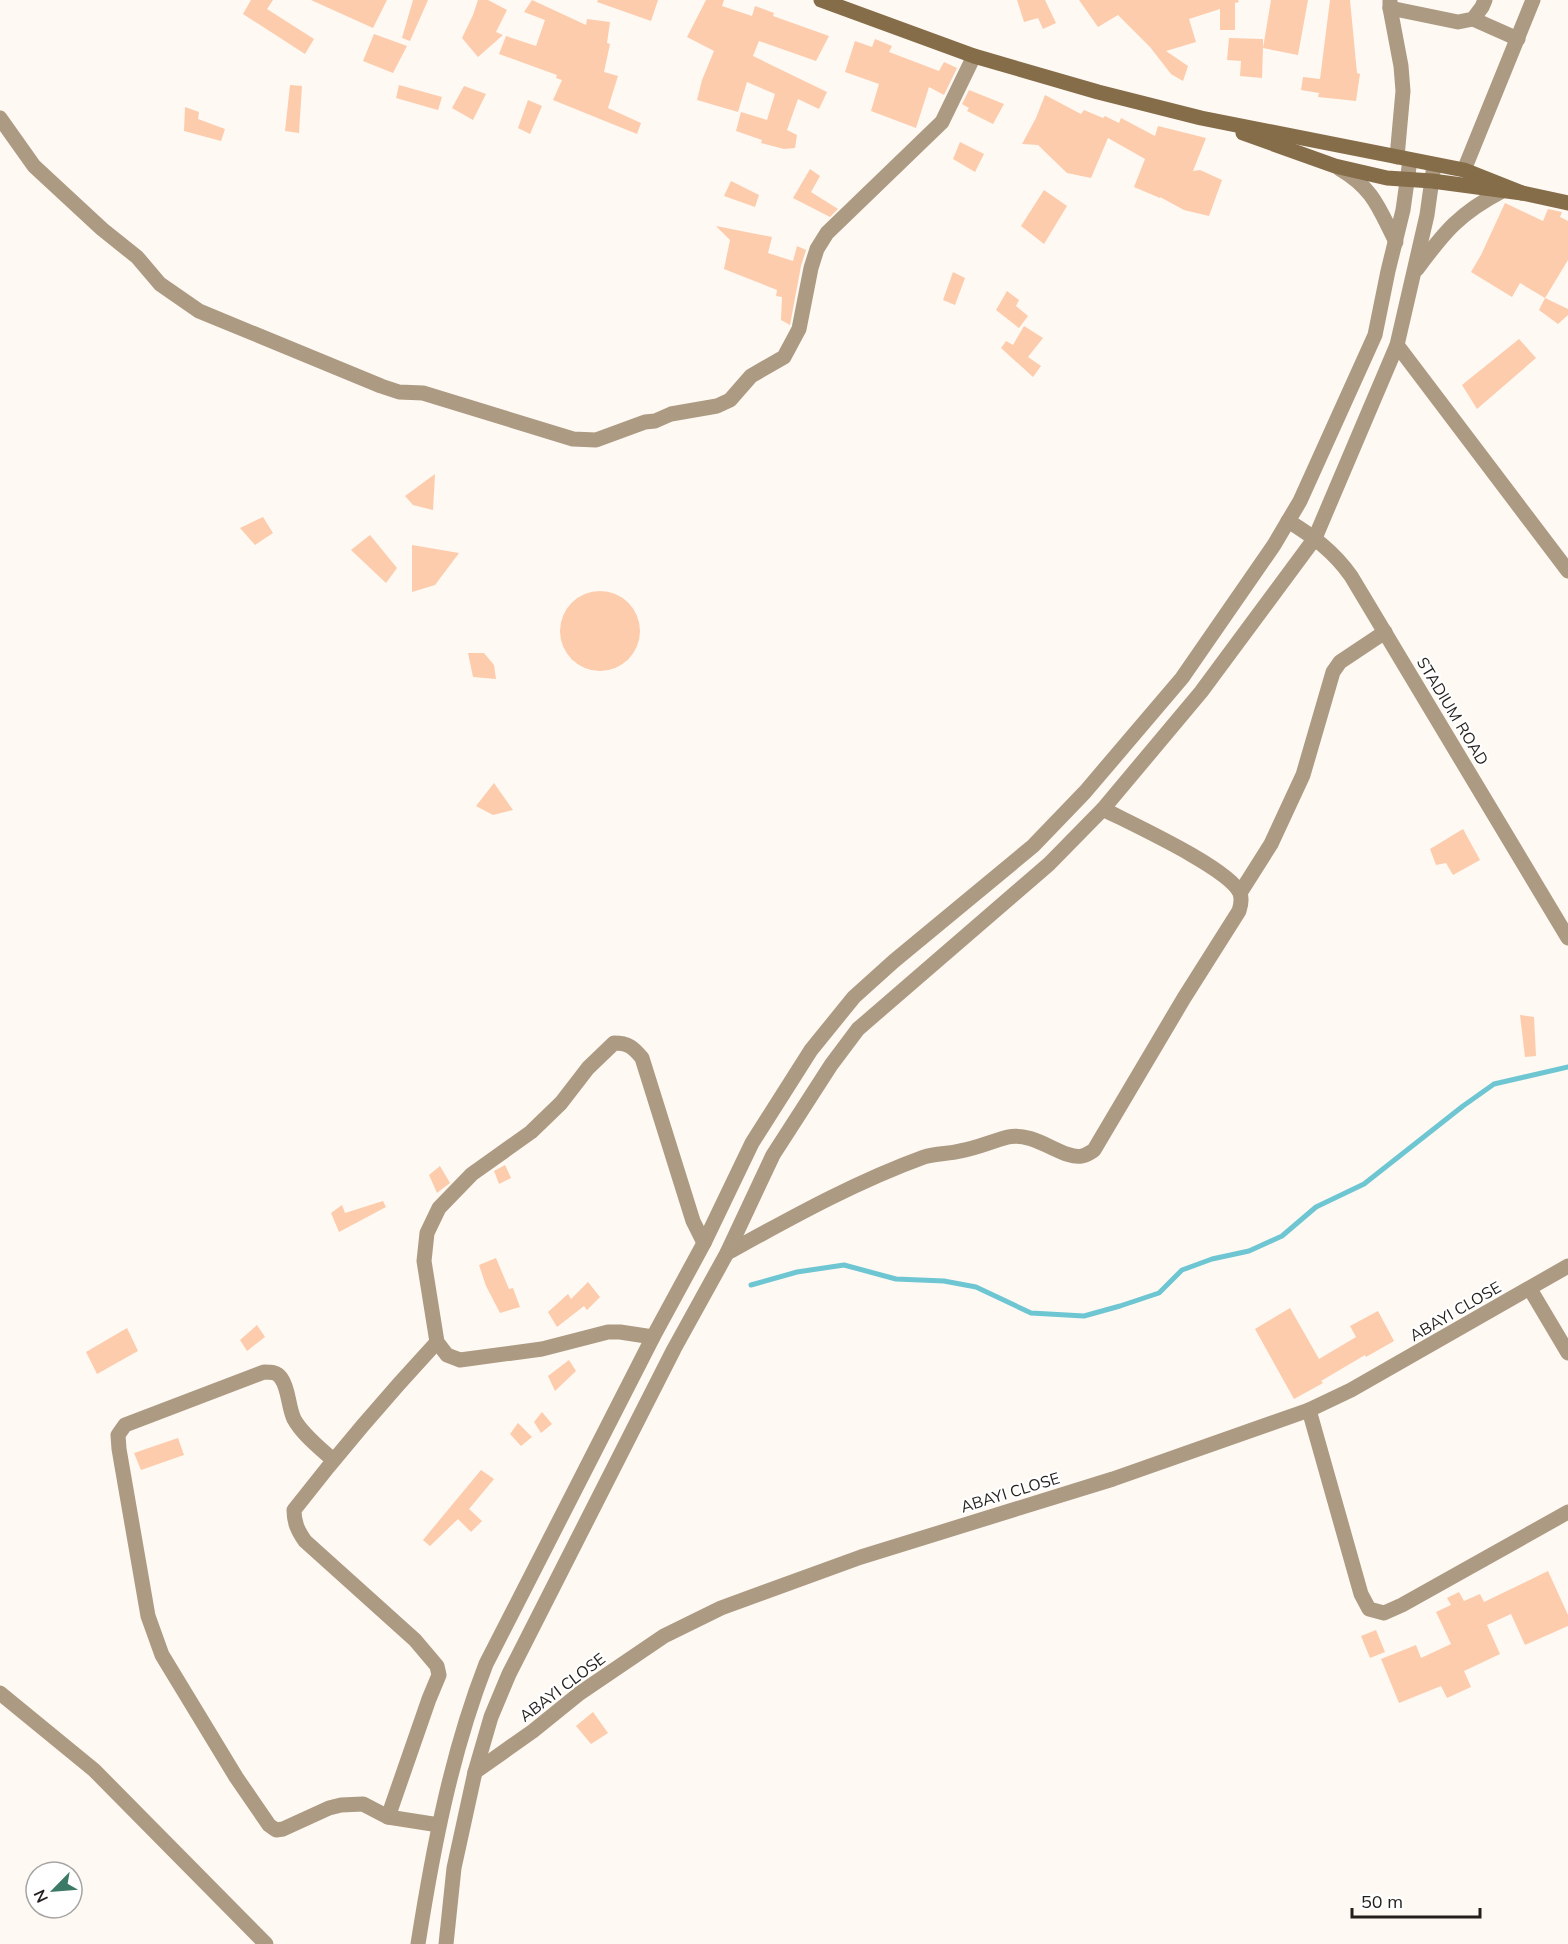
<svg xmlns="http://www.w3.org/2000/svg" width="1568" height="1944" font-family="Mulish,sans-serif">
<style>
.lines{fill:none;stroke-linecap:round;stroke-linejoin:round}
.stream{stroke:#6ec6d3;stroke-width:5}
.building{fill:#fdccad}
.minor{stroke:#ac9a83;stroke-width:15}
.tertiary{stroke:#ac9a83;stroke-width:15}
.secondary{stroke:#866d4a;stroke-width:15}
.labels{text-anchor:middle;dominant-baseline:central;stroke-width:4.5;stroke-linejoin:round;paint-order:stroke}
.street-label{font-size:16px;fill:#221f1c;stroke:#fff}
</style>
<rect width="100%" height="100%" fill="#fef9f2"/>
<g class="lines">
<polyline class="stream" points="751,1285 797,1272 844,1265 896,1279 944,1281 976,1287 1031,1313 1084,1316 1120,1306 1159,1293 1182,1270 1212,1259 1249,1251 1282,1236 1316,1207 1364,1184 1463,1106 1494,1084 1568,1067"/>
</g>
<g class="building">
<polygon points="251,0 273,0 267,9 314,39 305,54 243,14"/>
<polygon points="311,0 387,0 373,28"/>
<polygon points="413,0 428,0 410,41 402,38"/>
<polygon points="478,0 488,0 507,10 496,32 503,35 478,57 462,38 473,15"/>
<polygon points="532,0 586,25 587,19 610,22 607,43 610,44 604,72 618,76 608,108 641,123 637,134 553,100 562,80 556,78 557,75 499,54 506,36 536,46 545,20 524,12"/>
<polygon points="598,0 658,0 651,21 597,2"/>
<polygon points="706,0 724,0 722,6 752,16 755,6 774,13 773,16 829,36 816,61 759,41 753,56 827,92 819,109 798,99 787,130 797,135 795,148 784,149 761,143 762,140 736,131 741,112 767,120 775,94 747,82 738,112 697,100 702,80 714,51 687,37"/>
<polygon points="1017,0 1045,0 1056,23 1043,29 1038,18 1024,22"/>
<polygon points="1079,0 1238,0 1239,2 1235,3 1235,30 1220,30 1220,9 1189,19 1196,42 1166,51 1188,66 1183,81 1171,74 1150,47 1118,15 1098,27"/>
<polygon points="1271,0 1308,0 1298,55 1263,48 1262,78 1240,76 1241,61 1227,60 1229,38 1263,39 1263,48"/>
<polygon points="1330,0 1350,0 1357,73 1360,74 1356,101 1318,97 1319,93 1301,90 1303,77 1320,79"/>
<polygon points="374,34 407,46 393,73 363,61"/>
<polygon points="875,39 892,46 889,52 939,71 944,62 957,68 944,95 929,87 916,128 871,111 879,84 845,72 855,41 872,47"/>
<polygon points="290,85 302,86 299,133 285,131"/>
<polygon points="399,85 442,97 438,110 396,98"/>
<polygon points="464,86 486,94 473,120 452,108"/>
<polygon points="969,90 1004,104 993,124 967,111 969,108 962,104"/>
<polygon points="1045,95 1081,114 1084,110 1103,118 1105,116 1119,123 1121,118 1155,136 1158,126 1206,138 1193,171 1200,170 1222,180 1209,216 1184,210 1160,197 1160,198 1134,187 1145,159 1108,138 1091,178 1067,173 1038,145 1022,144 1036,118"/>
<polygon points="528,100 542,106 530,134 518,128"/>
<polygon points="185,107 199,112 198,119 225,129 221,141 184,131"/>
<polygon points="960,142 984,154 975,172 953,159"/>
<polygon points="810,169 820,176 811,192 838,209 830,217 793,198"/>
<polygon points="731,181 759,195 755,207 724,196"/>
<polygon points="1044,190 1067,206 1044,244 1021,226"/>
<polygon points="1505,203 1543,221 1548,209 1562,212 1560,217 1568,221 1568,260 1545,298 1520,283 1512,297 1471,272 1481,255"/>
<polygon points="716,226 772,237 768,253 793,261 797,246 806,250 801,266 790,325 781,320 782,297 776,296 777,290 724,269 730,240"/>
<polygon points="953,272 965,278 955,305 943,300"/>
<polygon points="1007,291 1019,300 1016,306 1028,316 1019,328 996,310"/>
<polygon points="1545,298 1568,309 1568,315 1558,324 1539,310"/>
<polygon points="1024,326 1043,338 1028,357 1041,366 1033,377 1001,348 1006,341 1013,345"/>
<polygon points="1519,339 1536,358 1477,409 1462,385"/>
<polygon points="435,474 433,510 413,505 405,496"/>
<polygon points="263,517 273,533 255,545 240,528"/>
<polygon points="370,535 397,568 386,583 351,550"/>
<polygon points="412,545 459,553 435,585 412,592"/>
<circle cx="600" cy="631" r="40"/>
<polygon points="468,653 484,653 494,665 496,679 473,677"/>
<polygon points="494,783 513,810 493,815 476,806"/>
<polygon points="1463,829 1480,860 1453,875 1446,863 1436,865 1430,849"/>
<polygon points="1520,1015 1534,1017 1536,1056 1525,1057"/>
<polygon points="505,1165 511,1178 499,1184 494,1171"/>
<polygon points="440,1166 450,1183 437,1193 429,1175"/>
<polygon points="383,1201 386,1207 339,1232 331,1213 342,1205 345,1213"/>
<polygon points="496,1258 509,1289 513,1288 520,1307 500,1313 486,1286 479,1265"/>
<polygon points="588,1282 600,1297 587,1310 584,1306 557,1327 548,1312 568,1294 571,1299"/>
<polygon points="1290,1308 1319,1359 1356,1337 1350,1326 1378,1311 1394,1341 1366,1357 1365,1355 1321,1381 1323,1383 1294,1399 1255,1329"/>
<polygon points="257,1325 265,1337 247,1351 240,1340"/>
<polygon points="127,1328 138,1351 97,1374 86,1352"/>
<polygon points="569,1360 576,1371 555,1391 548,1376"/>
<polygon points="542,1412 552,1424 541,1433 534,1422"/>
<polygon points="518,1423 532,1437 521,1446 510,1434"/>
<polygon points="178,1438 184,1455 141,1470 134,1453"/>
<polygon points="481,1470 494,1479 469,1509 482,1521 471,1532 458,1519 430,1546 423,1540"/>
<polygon points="1548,1571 1568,1615 1568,1626 1525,1645 1511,1614 1487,1625 1500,1654 1464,1671 1471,1687 1447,1698 1441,1686 1399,1703 1381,1659 1416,1645 1421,1658 1451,1644 1436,1612 1451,1605 1447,1598 1459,1592 1464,1601 1480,1594 1484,1602"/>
<polygon points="1376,1630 1385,1652 1370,1658 1361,1636"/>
<polygon points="593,1712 608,1733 591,1744 576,1726"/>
</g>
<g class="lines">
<g class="minor">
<polyline points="1390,0 1390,8 1401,66 1403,91 1397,157"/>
<polyline points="1390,8 1458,22 1473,19 1482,7 1485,0"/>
<polyline points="1473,19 1518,39"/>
<polyline points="0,118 34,166 102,229 137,257 160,284 199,311 381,386 399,392 423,393 573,439 596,440 645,422 655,421 671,414 717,406 730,400 751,376 784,357 799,329 811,268 817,249 827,233 942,122 974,56"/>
<polyline points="1464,170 1533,0"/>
<polyline points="1397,345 1568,571"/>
<path d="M1288 521C1313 536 1334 552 1351 576L1568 938"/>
<polyline points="1240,893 1271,844 1303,775 1333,672 1340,662 1385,632"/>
<path d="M727 1253C791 1218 855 1182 924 1157 936 1153 948 1154 960 1151 977 1148 992 1141 1008 1137 1035 1131 1063 1160 1082 1156 1087 1155 1091 1152 1094 1150L1184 998 1239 911C1241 905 1242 899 1240 893 1229 868 1130 823 1103 809"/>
<polyline points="1530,1289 1568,1353"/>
<path d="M653 1337 620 1332H608L542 1349 460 1360 447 1355 437 1342 424 1261 427 1233 439 1208 472 1174 531 1132 561 1103 588 1068 614 1043C628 1043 633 1047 642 1058L693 1221 704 1243"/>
<polyline points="1309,1410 1361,1594 1369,1609 1384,1613 1402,1605 1568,1512"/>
<path d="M333 1460C320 1448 302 1434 294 1419 288 1406 289 1389 281 1378 277 1372 271 1372 264 1372L125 1425 118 1435 119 1449 148 1616 162 1655 236 1777 269 1825 276 1830 283 1829 329 1808 341 1805 363 1804 388 1817 439 1825"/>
<polyline points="0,1693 94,1770 266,1944"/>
<polyline points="475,1772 533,1731 580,1693 664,1636 721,1608 861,1557 1113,1479 1309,1410 1351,1390 1568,1266"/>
<path d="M388 1817 429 1699 439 1675 437 1666 415 1640 305 1541C298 1531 294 1523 294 1510 339 1452 387 1396 437 1342"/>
</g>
<g class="tertiary">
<path d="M1340 169C1374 189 1379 209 1396 242"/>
<path d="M1417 269C1445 231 1460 213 1502 191"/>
<path d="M418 1944C433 1849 451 1754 486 1664L653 1337 704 1243 752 1143 811 1050 854 997 894 961 1033 846 1085 792 1182 678 1274 545 1300 501 1375 335 1388 271 1403 210 1410 160"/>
<polyline points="446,1944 454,1868 475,1772 491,1717 509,1674 674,1349 727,1253 773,1155 831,1065 858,1029 1049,864 1103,809 1201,692 1315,538 1397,345 1427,215 1434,165"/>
</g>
<g class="secondary">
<polyline points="821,0 974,56 1098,92 1201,118 1464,170 1522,193"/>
<polyline points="1243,133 1335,166 1387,178 1432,181 1522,193 1568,203"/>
</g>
</g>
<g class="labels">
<g class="street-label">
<text transform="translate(1453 711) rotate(59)">STADIUM ROAD</text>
<text transform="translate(1455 1311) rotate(-30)">ABAYI CLOSE</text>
<text transform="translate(1010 1492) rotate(-17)">ABAYI CLOSE</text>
<text transform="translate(562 1687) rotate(-37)">ABAYI CLOSE</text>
</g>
</g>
<g transform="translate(54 1890) rotate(245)"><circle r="28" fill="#ffffff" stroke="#a7a5a4" stroke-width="1.5"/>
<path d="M0-4.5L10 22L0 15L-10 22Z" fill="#3c7a67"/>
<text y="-9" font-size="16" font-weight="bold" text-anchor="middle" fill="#221f1c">N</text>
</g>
<path d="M1352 1908v9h128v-9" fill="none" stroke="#221f1c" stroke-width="3"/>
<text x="1361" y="1908" font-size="18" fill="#221f1c" stroke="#ffffff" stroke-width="4.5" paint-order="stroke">50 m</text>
</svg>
